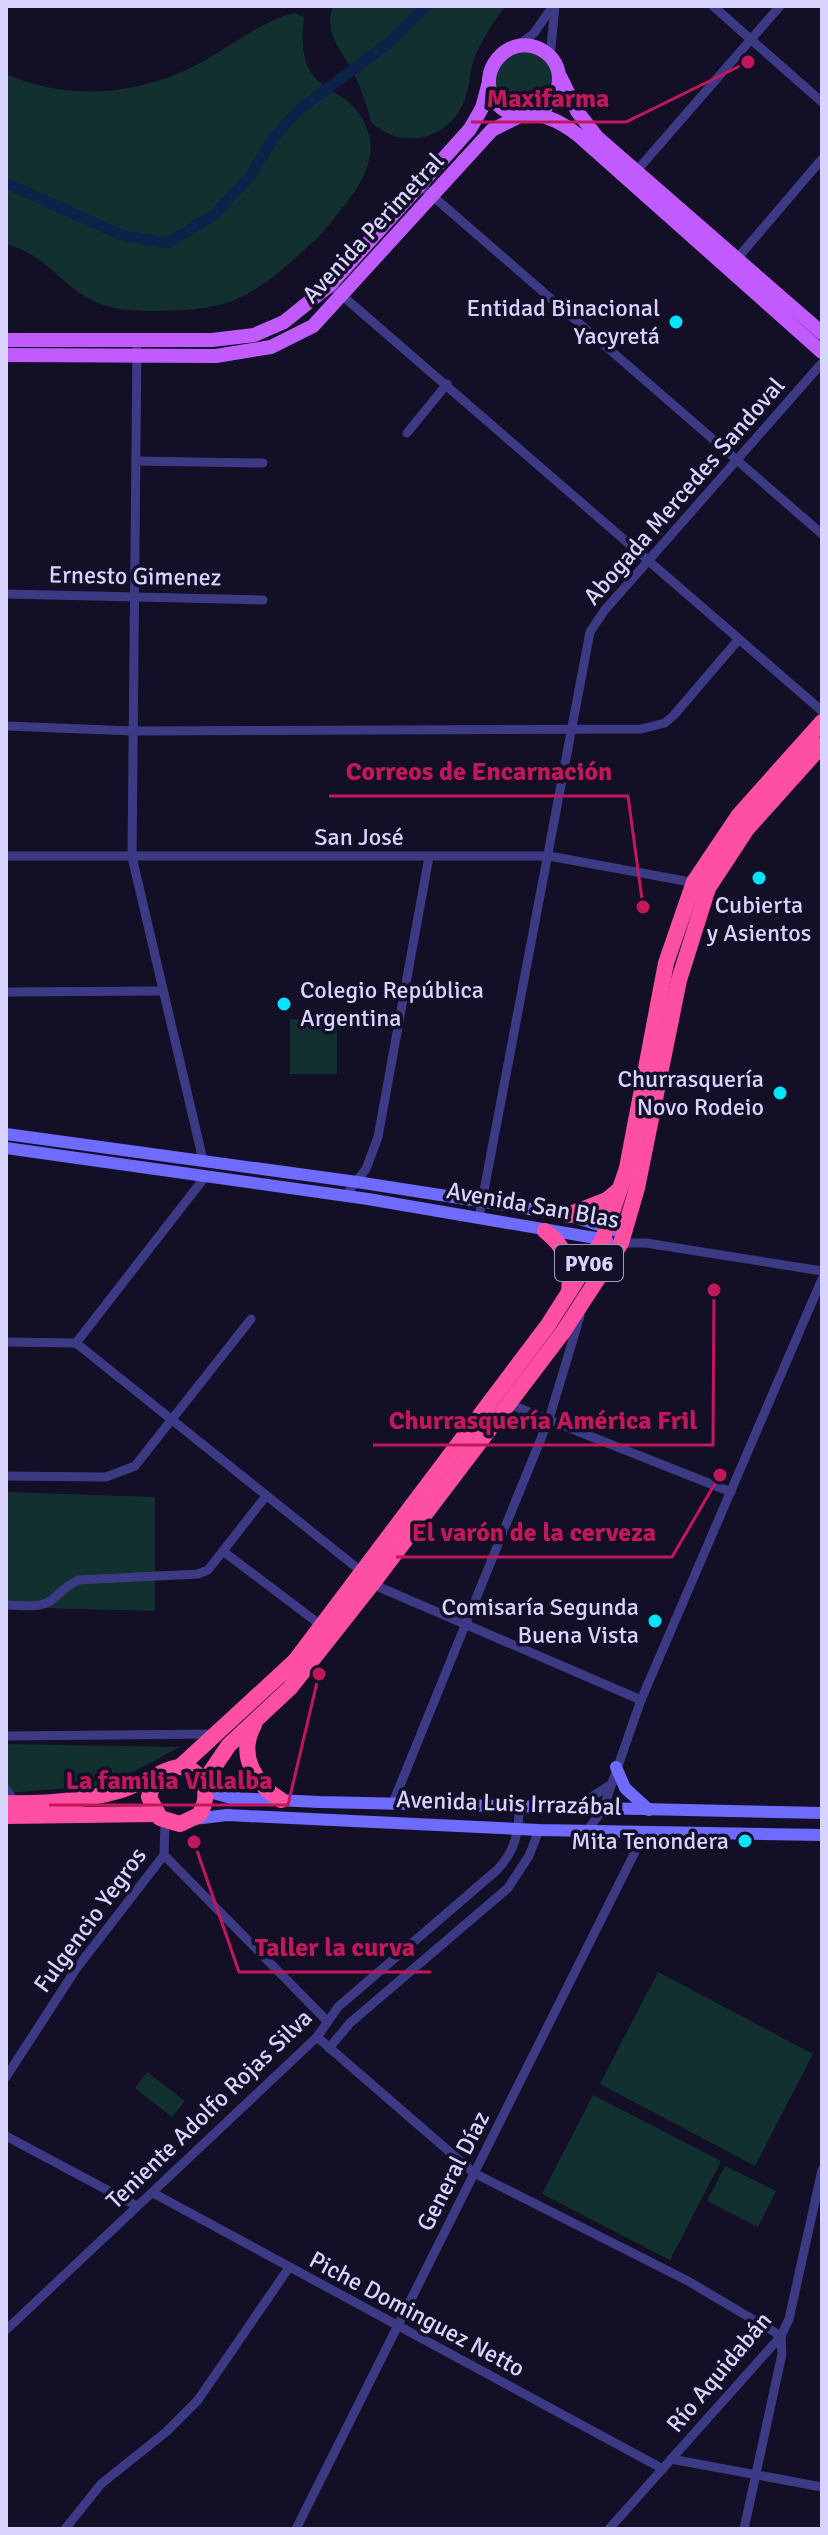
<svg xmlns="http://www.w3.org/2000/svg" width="828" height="2535" font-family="Signika,sans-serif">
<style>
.green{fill:#12302f}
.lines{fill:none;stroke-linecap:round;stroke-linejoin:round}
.canal{stroke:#0c2248;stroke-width:11}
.street{stroke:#3d3a85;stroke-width:9}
.secondary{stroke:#6f6bff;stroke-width:12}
.primary{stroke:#c25bff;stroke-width:14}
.highway{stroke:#ff4fa3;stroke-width:16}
.poi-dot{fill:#00e5ff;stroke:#130f26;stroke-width:3}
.labels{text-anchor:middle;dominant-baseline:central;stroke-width:7;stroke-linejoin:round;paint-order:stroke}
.shield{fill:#130f26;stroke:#9e99be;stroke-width:2}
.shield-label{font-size:22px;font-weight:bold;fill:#d9d4ff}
.street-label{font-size:24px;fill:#d9d4ff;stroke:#130f26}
.poi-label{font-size:24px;fill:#d9d4ff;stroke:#130f26;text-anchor:end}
.leader{fill:none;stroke:#c2185b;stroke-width:3}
.callout-dot{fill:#c2185b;stroke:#130f26;stroke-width:3}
.callout-label{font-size:26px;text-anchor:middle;font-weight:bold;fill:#c2185b;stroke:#130f26;stroke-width:7;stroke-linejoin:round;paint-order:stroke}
</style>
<rect width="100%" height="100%" fill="#130f26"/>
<g class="green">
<path d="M333 6H506C494 20 484 37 476 54 469 68 471 82 466 96 453 138 404 153 371 122 367 106 362 90 354 74 342 49 323 35 333 6Z"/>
<path d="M295 13 304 17C293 108 353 74 369 135 378 170 347 201 328 226 318 239 305 249 293 260 244 303 222 310 156 311 130 311 109 310 86 297 57 280 44 254 6 244V74C74 104 151 94 214 55 241 39 263 21 295 13Z"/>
<circle cx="524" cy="80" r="30"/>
<polygon points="290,1019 337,1020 337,1074 290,1074"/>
<polygon points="6,1492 155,1497 155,1611 6,1607"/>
<polygon points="6,1744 180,1747 108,1785 6,1793"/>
<polygon points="658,1972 813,2054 755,2166 600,2084"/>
<polygon points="147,2072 185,2101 172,2117 135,2088"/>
<polygon points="593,2095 721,2161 670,2260 542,2194"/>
<polygon points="725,2166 776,2191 758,2227 707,2201"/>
</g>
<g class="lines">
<polyline class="canal" points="6,183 121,235 167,243 214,215 251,175 274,137 300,109 390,42 426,6"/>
<g class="street">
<polyline points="713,6 822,102"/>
<polyline points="519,45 534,33 553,6"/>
<polyline points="550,57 555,6"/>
<polyline points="633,175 780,6"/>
<polyline points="420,185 822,534"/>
<polyline points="735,261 822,159"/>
<polyline points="330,285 822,711"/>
<polyline points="137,341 132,857 203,1160"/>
<polyline points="407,433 447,384"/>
<polyline points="136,461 263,463"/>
<polyline points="6,594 263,600"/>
<polyline points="6,726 133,731 641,729 665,723 674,715 739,639"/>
<polyline points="6,856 549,856 696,883"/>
<polyline points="6,992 162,991"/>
<polyline points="345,1196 366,1169 378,1137 429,857"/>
<polyline points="479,1217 590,632 604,611 822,363"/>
<polyline points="621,1243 646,1243 822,1271"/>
<polyline points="6,1342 76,1343 362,1572 372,1584 641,1700"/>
<polyline points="76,1343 205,1177"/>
<polyline points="509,1404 731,1492"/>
<polyline points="6,1476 106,1477 135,1466 251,1319"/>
<polyline points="224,1552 322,1626"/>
<path d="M6 1605C20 1605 40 1609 52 1600 61 1592 67 1585 78 1580L198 1574 208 1570 266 1496"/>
<polyline points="6,1736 213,1734"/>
<polyline points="6,1789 16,1803"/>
<polyline points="392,1805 549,1419 580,1316"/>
<polyline points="576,1807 610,1785"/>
<polyline points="587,1831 603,1809 641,1700 822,1279"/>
<polyline points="164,1855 328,2022"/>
<polyline points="317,2037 474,2173 688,2281 781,2336 782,2354 744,2529"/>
<polyline points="329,2048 350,2023 508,1888 529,1856 539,1830"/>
<polyline points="6,2077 76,1969 164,1855 165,1822"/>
<polyline points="6,2136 137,2206"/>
<polyline points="153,2193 663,2469"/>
<path d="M6 2330 317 2037 338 2007 497 1870C515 1851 519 1833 519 1807"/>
<polyline points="671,2459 822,2487"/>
<polyline points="65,2529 101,2484 166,2432 198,2400 288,2269"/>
<polyline points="296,2529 645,1832"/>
<polyline points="609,2529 781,2336 789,2319 822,2170"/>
</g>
<g class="secondary">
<polyline points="6,1134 357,1182 568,1215 614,1230"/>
<polyline points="6,1148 368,1199 607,1240"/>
<polyline points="616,1767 625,1788 649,1810"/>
<polyline points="206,1791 231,1798 320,1802 822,1813"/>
<polyline points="194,1819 227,1815 539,1830 822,1835"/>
</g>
<g class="primary">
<polyline points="561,78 577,111 597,137 822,333"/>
<path d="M532 115C561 105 571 65 540 49 508 33 475 72 495 101 508 120 527 112 546 117 558 121 568 127 578 135L822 352"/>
<polyline points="6,340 212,340 254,335 284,322 330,285 470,129 482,108 489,82"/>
<polyline points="6,355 216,356 271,347 313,326 492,130 520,116"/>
</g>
<g class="highway">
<polyline points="568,1215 607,1200 619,1190"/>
<path d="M545 1231C566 1247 572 1265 569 1292"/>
<path d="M254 1725C237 1755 255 1784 281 1800"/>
<polyline points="180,1767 295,1661 548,1325 603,1239 627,1168 666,963 694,882 739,815 822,722"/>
<polyline points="203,1783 229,1745 290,1688 372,1584 563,1332 621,1243 637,1188 679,980 708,888 746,830 822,745"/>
<path d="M6 1803C43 1804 82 1801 118 1791 134 1787 170 1766 181 1767 206 1770 211 1797 199 1815L180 1824 160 1818 149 1797 154 1779"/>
<polyline points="6,1816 156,1814"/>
</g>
</g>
<g class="poi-dot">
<circle cx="676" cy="322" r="8"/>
<circle cx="759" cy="878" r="8"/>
<circle cx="284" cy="1004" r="8"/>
<circle cx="780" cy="1093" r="8"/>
<circle cx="655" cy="1621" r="8"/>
<circle cx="745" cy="1841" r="8"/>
</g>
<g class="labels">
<rect class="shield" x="555" y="1245" width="68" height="36" rx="6"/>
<g class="shield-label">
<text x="589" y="1263">PY06</text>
</g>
<g class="street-label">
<text transform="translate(373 228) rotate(-47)">Avenida Perimetral</text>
<text transform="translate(684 491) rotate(-49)">Abogada Mercedes Sandoval</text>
<text transform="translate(135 576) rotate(1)">Ernesto Gimenez</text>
<text x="359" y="837">San José</text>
<text transform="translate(533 1205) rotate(10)">Avenida San Blas</text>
<text transform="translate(509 1803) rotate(2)">Avenida Luis Irrazábal</text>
<text transform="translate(90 1920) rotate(-54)">Fulgencio Yegros</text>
<text transform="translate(209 2109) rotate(-44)">Teniente Adolfo Rojas Silva</text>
<text transform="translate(453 2171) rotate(-63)">General Díaz</text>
<text transform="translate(417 2314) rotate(28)">Piche Dominguez Netto</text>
<text transform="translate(719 2372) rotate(-50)">Río Aquidabán</text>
</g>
<g class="poi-label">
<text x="660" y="308">Entidad Binacional<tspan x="660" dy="28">Yacyretá</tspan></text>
<text x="759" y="905" text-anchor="middle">Cubierta<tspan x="759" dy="28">y Asientos</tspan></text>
<text x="300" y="990" text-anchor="start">Colegio República<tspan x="300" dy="28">Argentina</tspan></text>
<text x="764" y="1079">Churrasquería<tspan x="764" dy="28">Novo Rodeio</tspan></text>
<text x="639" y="1607">Comisaría Segunda<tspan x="639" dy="28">Buena Vista</tspan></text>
<text x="729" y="1841">Mita Tenondera</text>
</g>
</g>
<path class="leader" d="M748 62L626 122H471M643 907L628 796H329M714 1290L713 1445H373M720 1475L672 1557H396M319 1674L288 1805H49M194 1842L239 1972H431"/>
<g class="callout-dot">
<circle cx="748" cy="62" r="8"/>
<circle cx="643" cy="907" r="8"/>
<circle cx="714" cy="1290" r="8"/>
<circle cx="720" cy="1475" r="8"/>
<circle cx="319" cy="1674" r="8"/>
<circle cx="194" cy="1842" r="8"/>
</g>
<g class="callout-label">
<text x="548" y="107">Maxifarma</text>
<text x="479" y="780">Correos de Encarnación</text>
<text x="543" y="1429">Churrasquería América Fril</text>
<text x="534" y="1541">El varón de la cerveza</text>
<text x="169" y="1789">La familia Villalba</text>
<text x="335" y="1956">Taller la curva</text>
</g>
<rect width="828" height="2535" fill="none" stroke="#d9d4ff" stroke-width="16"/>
</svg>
